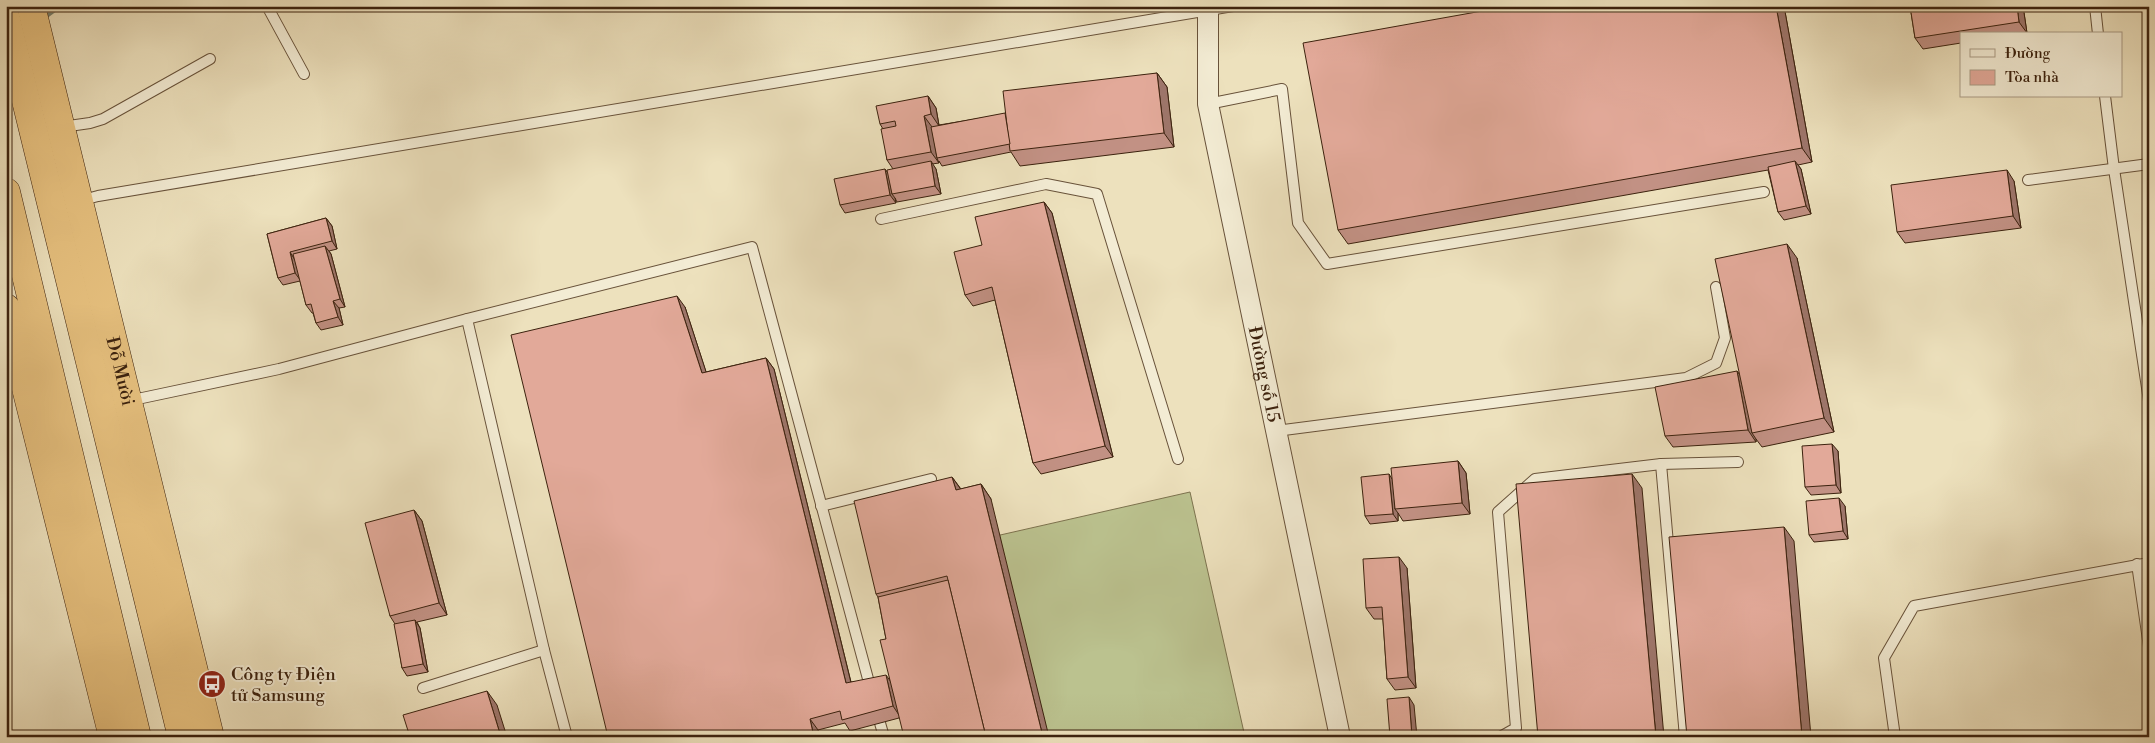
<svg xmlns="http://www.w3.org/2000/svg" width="2155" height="743" font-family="'Libre Bodoni',serif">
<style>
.garden{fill:#bbc28f;stroke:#7c724e}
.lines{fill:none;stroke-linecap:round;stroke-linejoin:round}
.stream{stroke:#74806f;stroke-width:7}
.lane-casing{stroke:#68523a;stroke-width:12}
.street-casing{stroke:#68523a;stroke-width:22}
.highway-casing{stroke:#3c220e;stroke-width:29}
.lane{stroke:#f3ecd4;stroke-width:10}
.street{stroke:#f3ecd4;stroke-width:20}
.highway{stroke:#e6c07e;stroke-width:28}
.wall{fill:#c29184;stroke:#3c220e}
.shaded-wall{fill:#9e766b;stroke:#3c220e}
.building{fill:#e2a999;stroke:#3c220e}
.labels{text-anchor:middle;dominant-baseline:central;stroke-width:4;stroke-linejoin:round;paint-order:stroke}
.street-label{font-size:18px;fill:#3c220e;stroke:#f3ecd4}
.poi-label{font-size:18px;fill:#3c220e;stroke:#f3ecd4;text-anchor:start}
</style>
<rect width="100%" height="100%" fill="#ede1bd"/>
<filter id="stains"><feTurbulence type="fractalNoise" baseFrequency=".004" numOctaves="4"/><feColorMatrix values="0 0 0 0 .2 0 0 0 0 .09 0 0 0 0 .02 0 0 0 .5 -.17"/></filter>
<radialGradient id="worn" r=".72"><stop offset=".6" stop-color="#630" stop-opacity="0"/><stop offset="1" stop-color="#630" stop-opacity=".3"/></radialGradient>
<polygon class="garden" points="1190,492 1245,737 1032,737 987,538"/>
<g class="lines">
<polyline class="stream" points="47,14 58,6"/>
<g class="lane-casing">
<g id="lane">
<polyline points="267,6 304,74"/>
<polyline points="2095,6 2098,34"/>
<polyline points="2105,96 2114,169 2149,401"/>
<polyline points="1208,104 1282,89 1298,223 1327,264 1764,192"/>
<polyline points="62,127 90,123 103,119 210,59"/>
<polyline points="2028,180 2149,164"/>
<polyline points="79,201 98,196 1233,6"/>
<polyline points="881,219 1046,184 1097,194 1178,459"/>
<polyline points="467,319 544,650 567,737"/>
<polyline points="128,401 279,369 467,319 752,247 871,690"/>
<polyline points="1276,431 1686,378 1716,363 1725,338 1716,287"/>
<polyline points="1661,464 1685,737"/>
<polyline points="821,506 931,479"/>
<polyline points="2137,564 2149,647"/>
<polyline points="423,688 544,650"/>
<polyline points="880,723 884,737"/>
<polyline points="1500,737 1516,728 1498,512 1535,479 1661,464 1738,462"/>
<polyline points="1895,737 1884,658 1914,606 2149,563"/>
</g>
</g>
<g class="street-casing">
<g id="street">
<path id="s1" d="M1208 10V104L1340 737"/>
</g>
</g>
<g class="highway-casing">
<g id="highway">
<path id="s2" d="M31 6 210 737"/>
<polyline points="6,19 182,737"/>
<polyline points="6,192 137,737"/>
<polyline points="6,308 113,737"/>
</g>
</g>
<use href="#lane" class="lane"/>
<use href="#street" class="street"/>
<use href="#highway" class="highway"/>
</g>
<g class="wall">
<polygon points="1784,6 1812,162 1798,165 1801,169 1811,214 1784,220 1778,212 1768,170 1348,244 1338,230"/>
<polygon points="1910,6 2023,6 2027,33 1961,34 1961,43 1923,49 1915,38"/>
<polygon points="1157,73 1167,87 1174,147 1020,166 1011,152 942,166 939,161 939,163 932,164 936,169 941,194 897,202 895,198 896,203 845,213 840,205 885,169 887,173 893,169 887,160 883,129 880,124 928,96 936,108 939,125 1006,114"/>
<polygon points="2014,181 2021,228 1905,243 1897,232"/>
<polygon points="1044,202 1052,213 1113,457 1041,474 1033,463 995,300 973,306 965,295 982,245"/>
<polygon points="326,218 332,226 337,249 329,251 331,254 345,307 339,308 343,325 321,330 316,323 313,313 312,313 306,305 300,281 283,285 278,278 267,234"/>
<polygon points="1797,258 1834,432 1762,447 1756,439 1756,442 1673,447 1665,436 1737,371 1739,374"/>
<polygon points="685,307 706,372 766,358 774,369 851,682 890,681 886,639 878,597 876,594 952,477 961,489 981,484 991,499 899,718 850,731 845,723 818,730 819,737 608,737"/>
<polygon points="1838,451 1841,493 1811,495 1805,487"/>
<polygon points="1458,461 1466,473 1470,514 1403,521 1398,513 1398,521 1370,524 1365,516 1392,478"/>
<polygon points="1845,506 1848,539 1814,542 1809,535"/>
<polygon points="414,510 422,521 447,615 417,622 420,628 428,672 407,676 402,668 395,624 390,616"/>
<polygon points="1407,568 1416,688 1395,690 1387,679 1383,619 1374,619 1366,608"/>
</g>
<g class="shaded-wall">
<polygon points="1776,6 1784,6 1812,162 1802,148"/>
<polygon points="2017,6 2023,6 2027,33 2019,22"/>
<polygon points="1157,73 1167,87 1174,147 1164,133"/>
<polygon points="928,96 936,108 939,126 931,114"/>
<polygon points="924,116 932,127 937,158 939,163 931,152"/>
<polygon points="931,161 936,169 941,194 935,186"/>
<polygon points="1795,161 1801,169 1811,214 1806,206"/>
<polygon points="885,169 890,176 892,194 895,198 896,203 890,195"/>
<polygon points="2007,170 2014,181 2021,228 2013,216"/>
<polygon points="1044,202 1052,213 1113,457 1105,446"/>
<polygon points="326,218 332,226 337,249 332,241"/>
<polygon points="1787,244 1797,258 1834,432 1824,418"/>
<polygon points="325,246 331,254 345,307 340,299"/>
<polygon points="290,252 295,260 301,281 295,273"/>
<polygon points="677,296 685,307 710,384 702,373"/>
<polygon points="333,301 339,308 343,325 338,317"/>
<polygon points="766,358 774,369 854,695 846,683"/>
<polygon points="1737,371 1745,382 1752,433 1756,439 1756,442 1748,430"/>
<polygon points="1832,444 1838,451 1841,493 1836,485"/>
<polygon points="1458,461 1466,473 1470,514 1462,503"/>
<polygon points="1389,474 1394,482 1395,509 1398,513 1398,521 1393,514"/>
<polygon points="1632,474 1642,488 1664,737 1656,737"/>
<polygon points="952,477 962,491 956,490"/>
<polygon points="981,484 991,499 1049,737 1043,737"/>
<polygon points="1839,498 1845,506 1848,539 1843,531"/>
<polygon points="414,510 422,521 447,615 439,603"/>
<polygon points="1784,527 1794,541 1811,737 1802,737"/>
<polygon points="1399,557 1407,568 1416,688 1408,677"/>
<polygon points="415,620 420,628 428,672 423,664"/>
<polygon points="886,675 894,686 901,718 893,706"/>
<polygon points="487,691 497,705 507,737 501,737"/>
<polygon points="1409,697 1414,705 1417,737 1412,737"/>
<polygon points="810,719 818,730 819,737 814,737"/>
</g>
<g class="building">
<polygon points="1510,6 1776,6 1802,148 1338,230 1303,43"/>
<polygon points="1910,6 2017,6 2019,22 1915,38"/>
<polygon points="1157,73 1164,133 1010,151 1003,91"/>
<polygon points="928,96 931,114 924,116 931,152 887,160 881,129 896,126 895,121 880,124 876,106"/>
<polygon points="1005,113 1010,144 937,158 931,127"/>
<polygon points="931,161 935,186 892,194 887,170"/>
<polygon points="1795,161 1806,206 1778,212 1768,167"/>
<polygon points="885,169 890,195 840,205 834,179"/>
<polygon points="2007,170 2013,216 1897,232 1891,185"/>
<polygon points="1044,202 1105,446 1033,463 992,287 965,295 954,252 982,245 975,217"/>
<polygon points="326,218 332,241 290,252 295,273 278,278 267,234"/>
<polygon points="1787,244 1824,418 1752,433 1715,259"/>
<polygon points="325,246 340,299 333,301 338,317 316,323 311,304 306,305 293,254"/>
<polygon points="677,296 702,373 766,358 846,683 886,675 893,706 842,720 840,711 810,719 814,737 608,737 511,335"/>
<polygon points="1737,371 1748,430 1665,436 1655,387"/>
<polygon points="1832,444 1836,485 1805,487 1802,446"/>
<polygon points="1458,461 1462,503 1395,509 1391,468"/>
<polygon points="1389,474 1393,514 1365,516 1361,477"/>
<polygon points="1632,474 1656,737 1538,737 1516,484"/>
<polygon points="952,477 956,490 981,484 1043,737 986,737 947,576 876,594 854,501"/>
<polygon points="1839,498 1843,531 1809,535 1806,501"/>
<polygon points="414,510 439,603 390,616 365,523"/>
<polygon points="1784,527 1802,737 1687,737 1669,537"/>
<polygon points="1399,557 1408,677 1387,679 1382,607 1366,608 1363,559"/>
<polygon points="948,580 986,737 904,737 880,640 886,639 878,597"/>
<polygon points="415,620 423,664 402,668 394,624"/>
<polygon points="487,691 501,737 410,737 403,715"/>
<polygon points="1409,697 1412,737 1390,737 1387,699"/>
<polygon points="1939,735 1939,737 1926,737"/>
</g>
<defs>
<g id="bus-disc" transform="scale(1.4375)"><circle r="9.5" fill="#8f2418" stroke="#f3ecd4"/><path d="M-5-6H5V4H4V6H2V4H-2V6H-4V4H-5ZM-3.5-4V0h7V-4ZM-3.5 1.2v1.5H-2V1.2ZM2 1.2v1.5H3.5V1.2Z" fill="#fff"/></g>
</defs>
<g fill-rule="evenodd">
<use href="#bus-disc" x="212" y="684"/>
</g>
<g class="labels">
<g class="street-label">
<text stroke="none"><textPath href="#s2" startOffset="376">Đỗ Mười</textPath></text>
<text stroke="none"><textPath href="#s1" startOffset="370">Đường số 15</textPath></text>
</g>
<g class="poi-label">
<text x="231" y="674">Công ty Điện<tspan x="231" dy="21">tử Samsung</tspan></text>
</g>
</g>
<rect width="2155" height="743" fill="none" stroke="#ede1bd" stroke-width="25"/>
<rect x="8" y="8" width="2140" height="728" fill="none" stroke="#3c220e" stroke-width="2.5"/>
<rect x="12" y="12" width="2130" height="718" fill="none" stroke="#3c220e"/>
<rect x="1960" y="32" width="162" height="65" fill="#f3ecd4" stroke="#aa9b85"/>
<rect x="1970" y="49" width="25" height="8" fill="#f3ecd4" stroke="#aa9b85"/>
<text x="2005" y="58" font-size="15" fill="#3c220e">Đường</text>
<rect x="1970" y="70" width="25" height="15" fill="#e2a999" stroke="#aa9b85"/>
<text x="2005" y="82" font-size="15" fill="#3c220e">Tòa nhà</text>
<rect width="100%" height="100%" filter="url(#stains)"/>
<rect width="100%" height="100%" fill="url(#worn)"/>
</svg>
